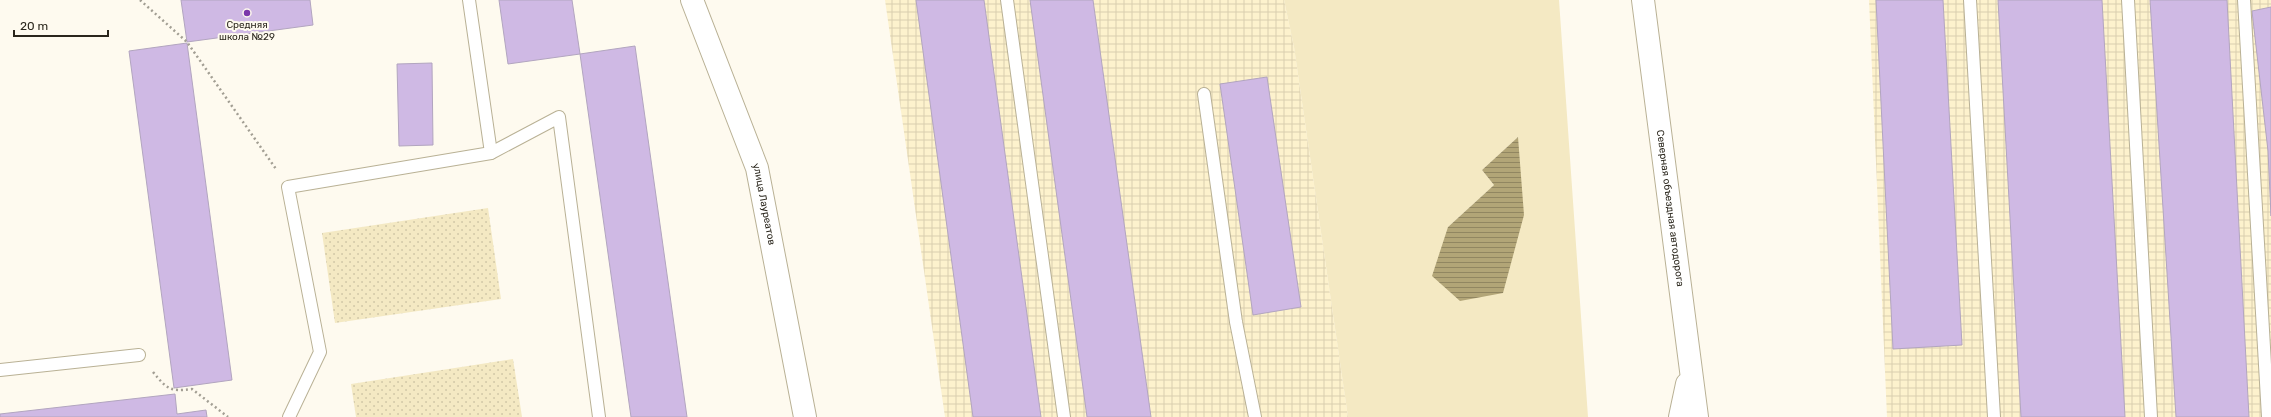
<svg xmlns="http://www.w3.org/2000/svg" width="2271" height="417" font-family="Rubik,sans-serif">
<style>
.industrial{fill:url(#industrial-grid)}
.green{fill:#f4e9c3;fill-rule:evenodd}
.park{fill:url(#park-dots)}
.water{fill:url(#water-rules)}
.building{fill:#cfb9e4;stroke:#b2a5bf}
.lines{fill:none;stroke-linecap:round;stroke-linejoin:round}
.service-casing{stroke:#b9b195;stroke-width:14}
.tertiary-casing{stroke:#b9b195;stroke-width:24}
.path{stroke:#a29e93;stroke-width:2.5;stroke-dasharray:2 3;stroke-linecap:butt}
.service{stroke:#fff;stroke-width:12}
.tertiary{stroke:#fff;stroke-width:22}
.poi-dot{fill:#7b37aa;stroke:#fefaef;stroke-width:1.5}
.labels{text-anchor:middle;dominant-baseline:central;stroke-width:4;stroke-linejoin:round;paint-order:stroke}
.poi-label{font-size:10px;fill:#2a261c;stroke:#fefaef}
.street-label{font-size:10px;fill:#2a261c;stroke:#fefaef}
</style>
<defs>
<pattern id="industrial-grid" width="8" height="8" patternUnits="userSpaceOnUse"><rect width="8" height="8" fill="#fdf2cd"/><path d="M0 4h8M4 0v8" fill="none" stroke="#d9cfaf"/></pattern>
<pattern id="park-dots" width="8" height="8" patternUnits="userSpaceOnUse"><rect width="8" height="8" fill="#f4e9c3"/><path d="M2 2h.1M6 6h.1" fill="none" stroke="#d1c8a7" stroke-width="1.8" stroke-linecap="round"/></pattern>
<pattern id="water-rules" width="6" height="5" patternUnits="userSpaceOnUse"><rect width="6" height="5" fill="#b2a577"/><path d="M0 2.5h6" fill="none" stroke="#918661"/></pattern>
</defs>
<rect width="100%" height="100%" fill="#fefaef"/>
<g class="industrial">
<polygon points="885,0 1284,0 1294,47 1348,417 945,417"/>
<polygon points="1869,0 2271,0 2271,417 1887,417"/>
</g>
<path class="green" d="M1284 0H1559L1588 417H1348L1294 47ZM1518 137 1460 301 1448 227 1494 185 1482 170Z"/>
<g class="park">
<polygon points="488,208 501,299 335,323 322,233"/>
<polygon points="513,359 522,417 356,417 351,384"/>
</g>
<polygon class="water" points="1518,137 1524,215 1503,293 1460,301 1432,276 1448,227 1494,185 1482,170"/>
<g class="building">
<polygon points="181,0 310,0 313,25 187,42"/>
<polygon points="499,0 572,0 580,54 508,64"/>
<polygon points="916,0 984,0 1041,417 973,417"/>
<polygon points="1030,0 1093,0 1151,417 1087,417"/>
<polygon points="1876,0 1943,0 1962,345 1893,349"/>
<polygon points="1998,0 2102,0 2125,417 2021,417"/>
<polygon points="2150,0 2227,0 2249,417 2176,417"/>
<polygon points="2271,7 2271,216 2268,151 2252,11"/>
<polygon points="187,43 232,380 174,388 129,51"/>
<polygon points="635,46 687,417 631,417 580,54"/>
<polygon points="432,63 433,145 399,146 397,64"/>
<polygon points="1267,77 1301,307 1253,315 1220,84"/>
<polygon points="175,394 177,414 206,410 207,417 0,417 0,414"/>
</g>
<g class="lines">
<g class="service-casing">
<g id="service">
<polyline points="469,0 491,153"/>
<polyline points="1007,0 1064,417"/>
<polyline points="1970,0 1994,417"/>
<polyline points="2128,0 2151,417"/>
<polyline points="2244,0 2268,417"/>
<polyline points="1204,94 1236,322 1255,417"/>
<polyline points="0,370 139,355"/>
<polyline points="289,417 320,352 288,187 491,153 559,117 599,417"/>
</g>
</g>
<g class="tertiary-casing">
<g id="tertiary">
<path id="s1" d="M692 0 757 168 805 417"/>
<path id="s2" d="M1643 0 1697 417"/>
<polyline points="1680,417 1687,384"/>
</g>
</g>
<g class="path">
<polyline points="140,0 187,42 276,169"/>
<path d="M153 372C167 389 170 392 192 389L228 417"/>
</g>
<use href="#service" class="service"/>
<use href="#tertiary" class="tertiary"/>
</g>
<circle class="poi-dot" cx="247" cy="13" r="4"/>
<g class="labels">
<g class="poi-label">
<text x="247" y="25">Средняя<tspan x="247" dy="12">школа №29</tspan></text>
</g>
<g class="street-label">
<text stroke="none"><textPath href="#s1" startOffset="217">улица Лауреатов</textPath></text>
<text stroke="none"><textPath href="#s2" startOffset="210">Северная объездная автодорога</textPath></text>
</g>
</g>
<path d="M14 30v6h94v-6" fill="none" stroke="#2a261c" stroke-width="2"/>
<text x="20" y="30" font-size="12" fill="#2a261c" stroke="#fefaef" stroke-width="3" paint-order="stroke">20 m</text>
</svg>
